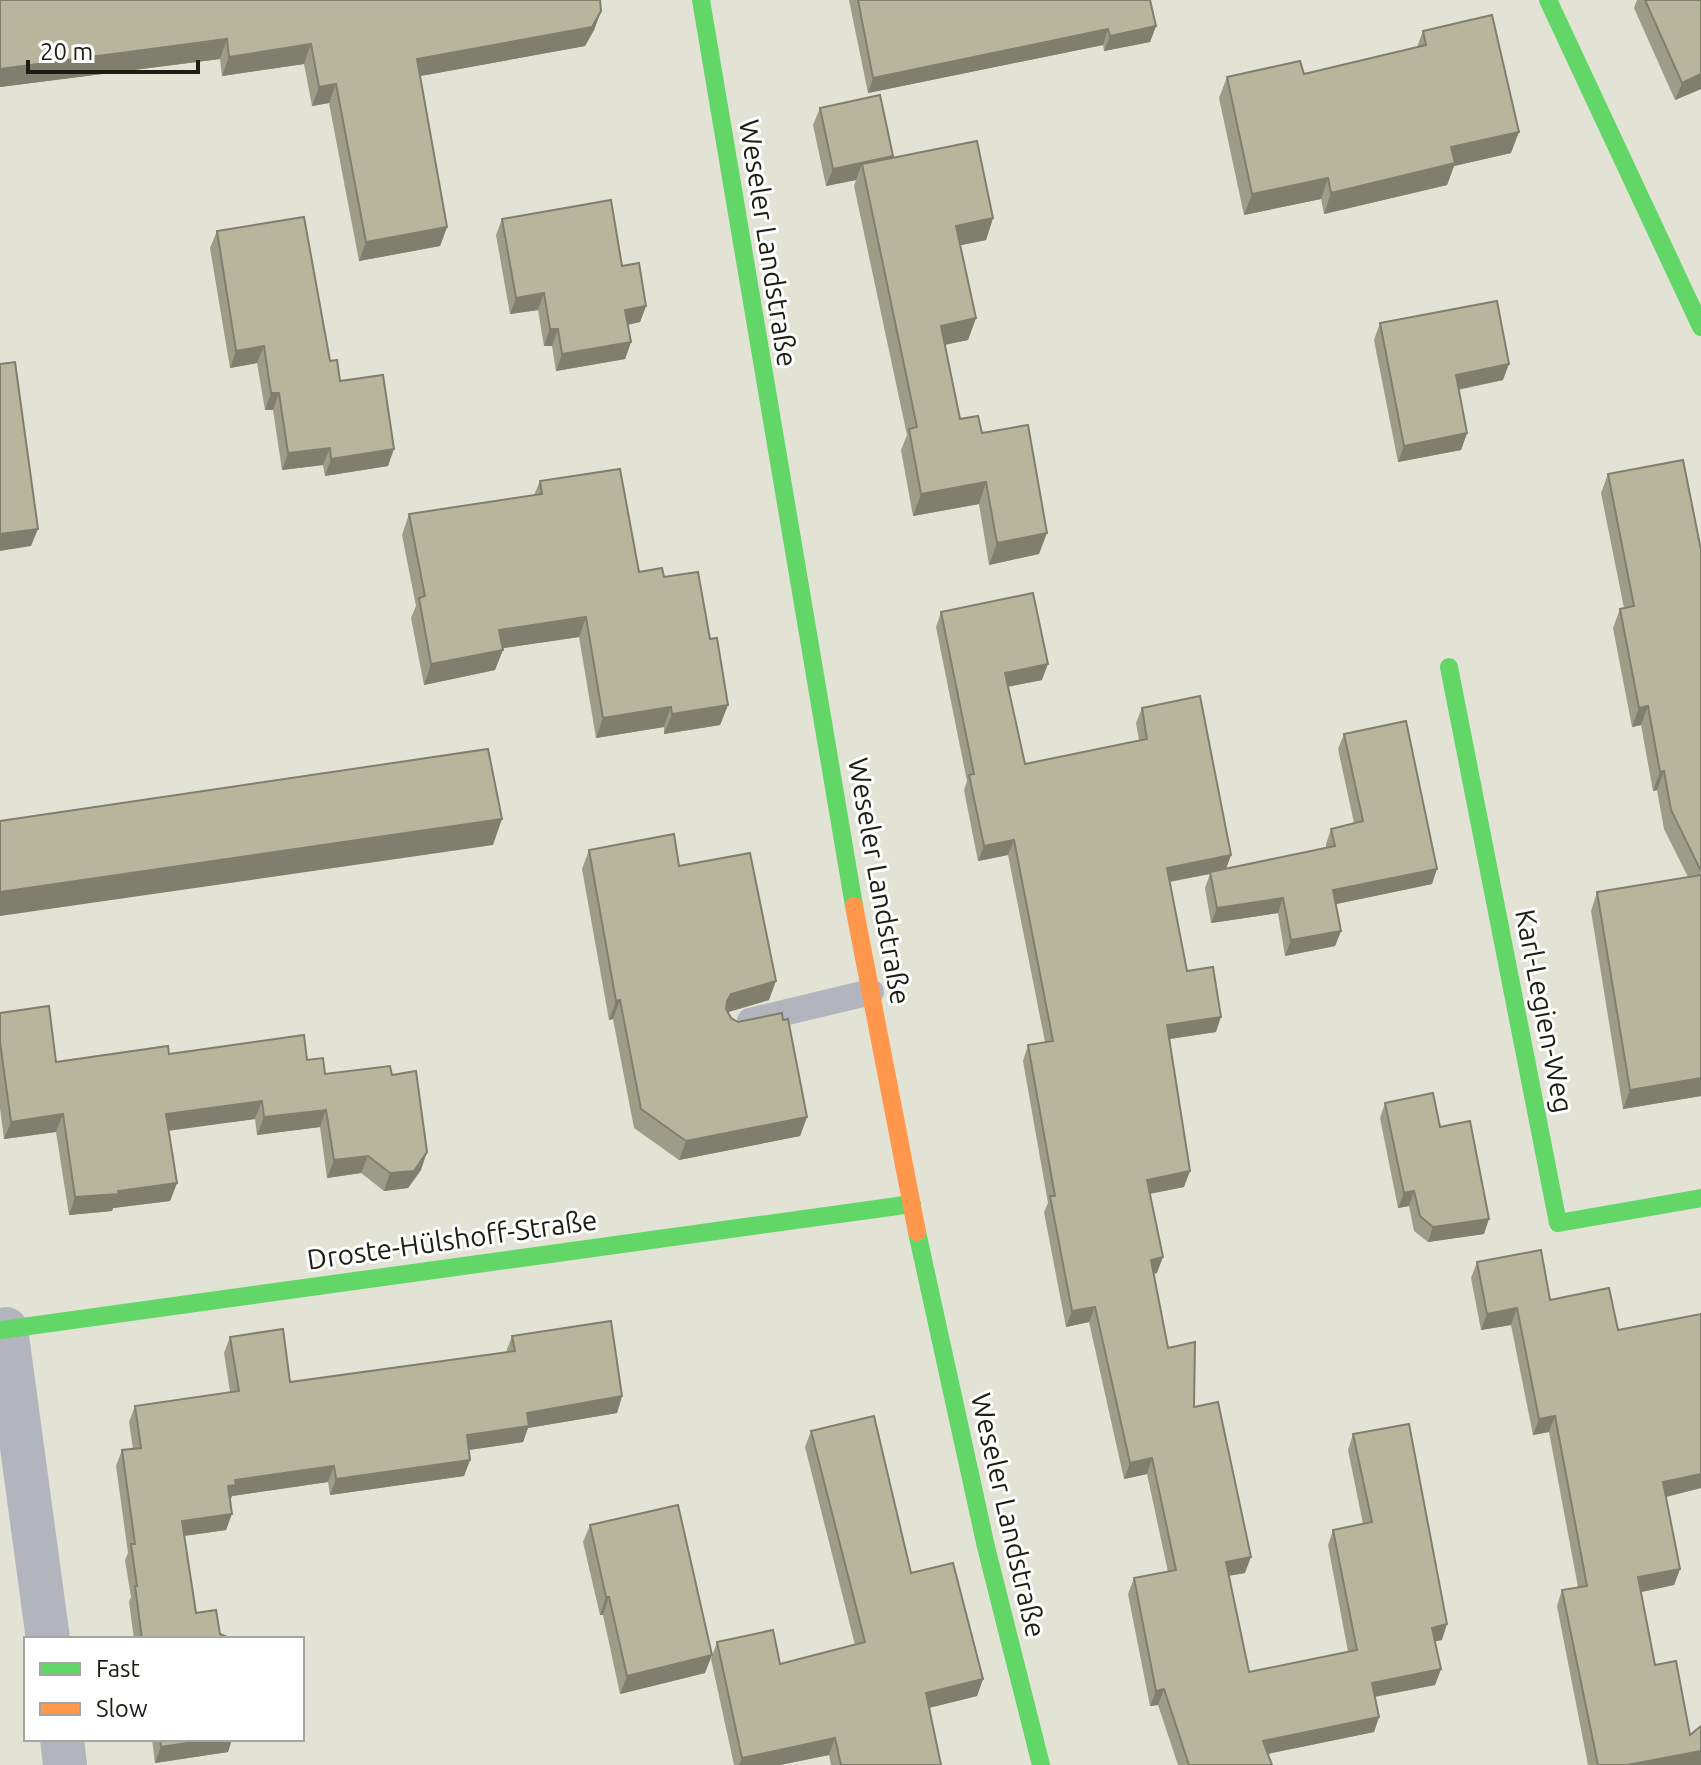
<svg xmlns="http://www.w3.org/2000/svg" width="1701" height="1765" font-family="Ubuntu,sans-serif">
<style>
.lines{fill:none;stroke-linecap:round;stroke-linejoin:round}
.lane{stroke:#b2b5be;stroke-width:26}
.street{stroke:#b2b5be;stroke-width:44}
.fast{stroke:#63d668;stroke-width:18}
.slow{stroke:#ff974d;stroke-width:18}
.wall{fill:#9d9d87}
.shaded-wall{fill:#807f6e}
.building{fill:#b7b69d;stroke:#807f6e;stroke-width:2}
.labels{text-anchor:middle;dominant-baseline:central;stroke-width:6;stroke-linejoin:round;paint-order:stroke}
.street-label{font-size:28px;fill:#1d1d14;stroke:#fff}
</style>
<rect width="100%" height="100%" fill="#e2e2d5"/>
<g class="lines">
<polyline class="lane" points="750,1021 871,992"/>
<g class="street">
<polyline points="6,1329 48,1639"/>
<polyline points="62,1739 65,1765"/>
</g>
<g class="fast">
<polyline points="701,0 854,906"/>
<polyline points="1548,0 1701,327"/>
<polyline points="1449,667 1558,1223 1701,1198"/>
<polyline points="917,1232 986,1547 1041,1765"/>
<polyline points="0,1330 912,1204"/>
</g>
<polyline class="slow" points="854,906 917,1232"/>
</g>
<g class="wall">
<polygon points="0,0 601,11 594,30 585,46 420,76 447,227 440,246 359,261 329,103 312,106 304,64 222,76 220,59 0,87"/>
<polygon points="849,0 1150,0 1156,26 1150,42 1104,51 1103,45 868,93"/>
<polygon points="1637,0 1701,0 1701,89 1675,100 1634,8"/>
<polygon points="1423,31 1511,153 1454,166 1447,185 1324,214 1321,199 1244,215 1219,98 1227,77 1304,74 1417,47"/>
<polygon points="820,108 892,158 993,218 986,240 960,245 976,318 968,340 945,345 960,419 982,433 1039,554 989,565 979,504 913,516 901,450 907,435 854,186 856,180 826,186 813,125"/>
<polygon points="502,219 622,266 646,306 640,322 628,325 631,342 625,359 556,371 552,346 544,346 538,310 510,314 496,235"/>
<polygon points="217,231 330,361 388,466 325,476 323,465 282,470 273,410 265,410 257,363 230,368 210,248"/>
<polygon points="1380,323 1503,380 1458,390 1467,433 1461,450 1398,462 1374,340"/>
<polygon points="1608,474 1701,550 1701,1096 1623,1109 1591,911 1597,892 1688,877 1664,829 1657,790 1653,791 1641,725 1632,727 1613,628 1620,609 1624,608 1601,493"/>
<polygon points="540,481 639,572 664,577 710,639 728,705 720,725 664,734 664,727 596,738 579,637 502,648 495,670 424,685 411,618 416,606 402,535 409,514 534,495"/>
<polygon points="941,612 1042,680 1008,687 1025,764 1139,740 1136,723 1142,708 1231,855 1226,869 1326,848 1326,844 1331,829 1354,823 1338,749 1344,734 1432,884 1336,904 1341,931 1335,946 1285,956 1278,913 1211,923 1205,888 1210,874 1170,882 1187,971 1216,1032 1170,1039 1184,1187 1150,1194 1157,1273 1154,1274 1168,1348 1194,1407 1245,1573 1229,1576 1249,1672 1348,1652 1328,1545 1333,1530 1363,1524 1348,1450 1353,1434 1442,1640 1435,1641 1441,1669 1435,1685 1375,1697 1379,1717 1374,1732 1268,1754 1272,1765 1178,1765 1158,1705 1150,1706 1128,1594 1134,1578 1168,1572 1147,1474 1124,1479 1089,1322 1066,1327 1044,1212 1048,1203 1023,1061 1028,1045 1045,1042 1008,855 978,861 964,790 967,781 936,627"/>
<polygon points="589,850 679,866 769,1000 728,1012 807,1117 800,1136 679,1160 634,1128 613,1019 609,1020 582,869"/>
<polygon points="0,1013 56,1062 169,1054 307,1060 325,1074 392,1075 421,1170 408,1188 384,1191 361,1173 327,1178 320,1127 257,1135 255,1119 168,1130 177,1183 170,1201 113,1208 112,1211 69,1215 56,1132 4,1139 0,1108"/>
<polygon points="1385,1103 1440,1127 1484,1234 1428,1242 1414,1231 1409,1206 1398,1208 1380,1118"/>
<polygon points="1477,1262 1550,1300 1618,1330 1701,1488 1666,1497 1680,1569 1674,1585 1641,1592 1655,1665 1690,1735 1701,1765 1588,1765 1557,1606 1562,1590 1578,1587 1549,1432 1533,1435 1511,1325 1481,1330 1471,1278"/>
<polygon points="512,1336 622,1396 617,1413 528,1428 523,1442 469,1450 470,1460 464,1476 330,1495 328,1482 232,1496 230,1501 226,1530 184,1536 196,1613 220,1634 232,1639 134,1639 129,1602 131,1597 125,1560 128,1553 116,1466 122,1450 133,1449 129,1422 135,1406 230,1392 224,1353 230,1337 290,1382 506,1352"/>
<polygon points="811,1431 911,1573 983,1679 977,1696 929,1708 941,1765 831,1765 829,1755 780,1765 734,1765 711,1659 717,1642 780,1664 855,1645 805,1447"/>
<polygon points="590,1525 705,1673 620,1694 603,1615 600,1615 583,1542"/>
<polygon points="152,1739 232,1739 228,1752 155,1763"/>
</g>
<g class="shaded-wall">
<polygon points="601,11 594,30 585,46 410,78 417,59"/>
<polygon points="1156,26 1150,42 1104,51 1110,36"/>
<polygon points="1108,29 1103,45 868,93 873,78"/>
<polygon points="227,39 220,59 0,87 0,69"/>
<polygon points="311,44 304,64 222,76 229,57"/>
<polygon points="1701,74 1701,89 1675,100 1682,83"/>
<polygon points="336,84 329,103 312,106 319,87"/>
<polygon points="1519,132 1511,153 1454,166 1447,185 1324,214 1331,193 1451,147"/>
<polygon points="893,156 886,174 862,164 856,180 826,186 833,169"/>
<polygon points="1328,178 1321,199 1244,215 1252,194"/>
<polygon points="993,218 986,240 948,248 956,226"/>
<polygon points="447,227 440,246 359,261 366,242"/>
<polygon points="544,293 538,310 510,314 516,298"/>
<polygon points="646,306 640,322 619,326 625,310"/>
<polygon points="976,318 968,340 933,347 941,326"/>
<polygon points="550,329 558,329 552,346 544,346"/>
<polygon points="631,342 625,359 556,371 562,354"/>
<polygon points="264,346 257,363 230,368 236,351"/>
<polygon points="1509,364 1503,380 1450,391 1456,375"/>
<polygon points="271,393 279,393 273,410 265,410"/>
<polygon points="1467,433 1461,450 1398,462 1404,446"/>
<polygon points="330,448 323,465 282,470 288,453"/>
<polygon points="394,449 388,466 325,476 331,459"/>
<polygon points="986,482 979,504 913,516 921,494"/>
<polygon points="38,529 31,546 0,551 0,534"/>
<polygon points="1047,533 1039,554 989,565 997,543"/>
<polygon points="586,617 579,637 492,650 499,630"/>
<polygon points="503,650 495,670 424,685 431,664"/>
<polygon points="1048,664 1042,680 1000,688 1005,673"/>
<polygon points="728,705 720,725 664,734 672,714"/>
<polygon points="1648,706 1641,725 1632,727 1639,708"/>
<polygon points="671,707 664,727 596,738 603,718"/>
<polygon points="1664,771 1657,790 1653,791 1660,772"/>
<polygon points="502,819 493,845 0,916 0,892"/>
<polygon points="1014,840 1008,855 978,861 984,846"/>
<polygon points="1231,855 1225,871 1161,883 1167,868"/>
<polygon points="1437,869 1432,884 1327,906 1333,890"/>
<polygon points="1283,898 1278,913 1211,923 1217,908"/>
<polygon points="1341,931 1335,946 1285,956 1291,940"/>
<polygon points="776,981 769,1000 725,1013 727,1001 731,994"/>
<polygon points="620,1000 613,1019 609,1020 616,1001"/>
<polygon points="1221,1017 1216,1032 1162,1040 1167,1025"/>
<polygon points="1701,1078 1701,1096 1623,1109 1630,1090"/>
<polygon points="262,1101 255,1119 160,1132 166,1114"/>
<polygon points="326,1110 320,1127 257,1135 264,1117"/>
<polygon points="63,1114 56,1132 4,1139 11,1122"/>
<polygon points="807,1117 800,1136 679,1160 686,1141"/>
<polygon points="427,1152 421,1170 408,1188 384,1191 390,1173"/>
<polygon points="368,1156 361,1173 327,1178 334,1160"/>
<polygon points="1190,1171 1184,1187 1142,1195 1147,1180"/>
<polygon points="177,1183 170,1201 113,1208 112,1211 69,1215 75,1197"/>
<polygon points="1414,1191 1409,1206 1398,1208 1404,1193"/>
<polygon points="1489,1219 1484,1234 1428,1242 1433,1227"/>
<polygon points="1163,1257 1157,1273 1146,1275 1151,1260"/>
<polygon points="1095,1307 1089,1322 1066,1327 1072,1311"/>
<polygon points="1517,1308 1511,1325 1481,1330 1487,1314"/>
<polygon points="622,1396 617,1413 528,1428 523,1442 461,1451 467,1435 527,1413"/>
<polygon points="1555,1416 1549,1432 1533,1435 1539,1419"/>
<polygon points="1152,1458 1147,1474 1124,1479 1130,1463"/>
<polygon points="470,1460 464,1476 330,1495 336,1479"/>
<polygon points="334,1466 328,1482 232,1496 230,1501 228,1486 235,1480"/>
<polygon points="1701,1474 1701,1488 1657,1499 1663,1482"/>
<polygon points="232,1514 226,1530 176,1537 182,1521"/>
<polygon points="1251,1557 1245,1573 1221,1577 1226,1562"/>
<polygon points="1680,1569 1674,1585 1632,1594 1638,1577"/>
<polygon points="606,1597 609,1597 603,1615 600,1615"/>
<polygon points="1447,1624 1442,1640 1427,1643 1432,1628"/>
<polygon points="712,1655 705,1673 620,1694 627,1676"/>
<polygon points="1441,1669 1435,1685 1367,1698 1372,1683"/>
<polygon points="983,1679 977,1696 920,1710 926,1693"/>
<polygon points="1164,1689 1158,1705 1150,1706 1156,1691"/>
<polygon points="1379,1717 1374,1732 1257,1756 1263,1741"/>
<polygon points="835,1738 829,1755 780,1765 739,1765 742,1758"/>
<polygon points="213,1739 232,1739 228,1752 155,1763 161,1747"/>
<polygon points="1701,1751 1701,1765 1627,1765"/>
</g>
<g class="building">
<polygon points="0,0 600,0 601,11 592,27 417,59 447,227 366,242 336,84 319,87 311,44 229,57 227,39 0,69"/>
<polygon points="858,0 1150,0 1156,26 1110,36 1108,29 873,78"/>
<polygon points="1645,0 1701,0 1701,74 1682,83"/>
<polygon points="1492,15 1519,132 1451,147 1455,163 1331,193 1328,178 1252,194 1227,77 1300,61 1304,74 1426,45 1423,31"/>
<polygon points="880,95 893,156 833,169 820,108"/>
<polygon points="977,141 993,218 956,226 976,318 941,326 960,419 978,416 982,433 1028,425 1047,533 997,543 986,482 921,494 909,429 917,427 862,164"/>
<polygon points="611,200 622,266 639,263 646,306 625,310 631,342 562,354 558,329 550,329 544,293 516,298 502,219"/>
<polygon points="304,217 330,361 337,360 340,381 383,375 394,449 331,459 330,448 288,453 279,393 271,393 264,346 236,351 217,231"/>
<polygon points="1497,301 1509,364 1456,375 1467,433 1404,446 1380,323"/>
<polygon points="15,362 38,529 0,534 0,364"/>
<polygon points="1683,460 1701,550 1701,871 1671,810 1664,771 1660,772 1648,706 1639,708 1620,609 1634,606 1608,474"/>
<polygon points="620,469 639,572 662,568 664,577 698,572 710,639 717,638 728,705 672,714 671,707 603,718 586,617 499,630 503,650 431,664 419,598 425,596 409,514 542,494 540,481"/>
<polygon points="1033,593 1048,664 1005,673 1025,764 1147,739 1142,708 1200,696 1231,855 1167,868 1187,971 1213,967 1221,1017 1167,1025 1190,1171 1147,1180 1163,1257 1151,1260 1168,1348 1195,1342 1194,1407 1218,1402 1251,1557 1226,1562 1249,1672 1357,1650 1333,1530 1372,1522 1353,1434 1409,1424 1447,1624 1432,1628 1441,1669 1372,1683 1379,1717 1263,1741 1272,1765 1189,1765 1164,1689 1156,1691 1134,1578 1176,1570 1152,1458 1130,1463 1095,1307 1072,1311 1050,1196 1055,1196 1028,1045 1053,1041 1014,840 984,846 969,775 974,774 941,612"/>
<polygon points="1406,721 1437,869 1333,890 1341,931 1291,940 1283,898 1217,908 1210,872 1335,846 1331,829 1363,821 1344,734"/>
<polygon points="488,749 502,819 0,892 0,821"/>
<polygon points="674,834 679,866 750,853 776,981 731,994 727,1001 726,1009 731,1018 738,1022 782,1013 783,1020 788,1019 807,1117 686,1141 641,1109 620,1000 616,1001 589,850"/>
<polygon points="1701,875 1701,1078 1630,1090 1597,892"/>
<polygon points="49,1006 56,1062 168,1046 169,1054 304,1035 307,1060 323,1058 325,1074 390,1066 392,1075 416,1071 427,1152 414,1171 390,1173 368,1156 334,1160 326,1110 264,1117 262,1101 166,1114 177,1183 118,1191 119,1194 75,1197 63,1114 11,1122 0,1042 0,1013"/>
<polygon points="1433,1093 1440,1127 1470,1121 1489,1219 1433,1227 1420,1216 1414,1191 1404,1193 1385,1103"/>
<polygon points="1541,1250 1550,1300 1609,1288 1618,1330 1701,1314 1701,1474 1663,1482 1680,1569 1638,1577 1655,1665 1676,1661 1690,1735 1701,1726 1701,1751 1627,1765 1598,1765 1562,1590 1587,1586 1555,1416 1539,1419 1517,1308 1487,1314 1477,1262"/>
<polygon points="611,1321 622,1396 527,1413 529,1426 467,1435 470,1460 336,1479 334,1466 235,1480 236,1485 228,1486 232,1514 182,1521 196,1613 216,1610 220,1634 232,1639 142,1639 135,1586 137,1586 131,1544 135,1544 122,1450 141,1448 135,1406 239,1391 230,1337 283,1329 290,1382 515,1351 512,1336"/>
<polygon points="874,1416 911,1573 953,1563 983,1679 926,1693 941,1765 841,1765 835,1738 742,1758 717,1642 773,1630 780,1664 865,1642 811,1431"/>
<polygon points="678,1505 712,1655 627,1676 609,1597 606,1597 590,1525"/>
<polygon points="160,1739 213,1739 161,1747"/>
</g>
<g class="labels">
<g class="street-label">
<text transform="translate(769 243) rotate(81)">Weseler Landstraße</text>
<text transform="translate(880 881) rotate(80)">Weseler Landstraße</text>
<text transform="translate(1545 1011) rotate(79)">Karl-Legien-Weg</text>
<text transform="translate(452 1239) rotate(-8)">Droste-Hülshoff-Straße</text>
<text transform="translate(1009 1515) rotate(77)">Weseler Landstraße</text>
</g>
</g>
<rect x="24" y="1637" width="280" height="104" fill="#ffffff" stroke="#a5a5a1" stroke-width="2"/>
<rect x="40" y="1663" width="40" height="12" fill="#63d668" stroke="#a5a5a1" stroke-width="2"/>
<text x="96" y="1677" font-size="24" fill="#1d1d14">Fast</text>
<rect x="40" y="1703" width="40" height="12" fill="#ff974d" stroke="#a5a5a1" stroke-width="2"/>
<text x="96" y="1717" font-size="24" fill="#1d1d14">Slow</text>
<path d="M28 60v12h170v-12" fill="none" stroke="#1d1d14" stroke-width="4"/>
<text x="40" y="60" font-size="24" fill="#1d1d14" stroke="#ffffff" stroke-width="6" paint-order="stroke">20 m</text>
</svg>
